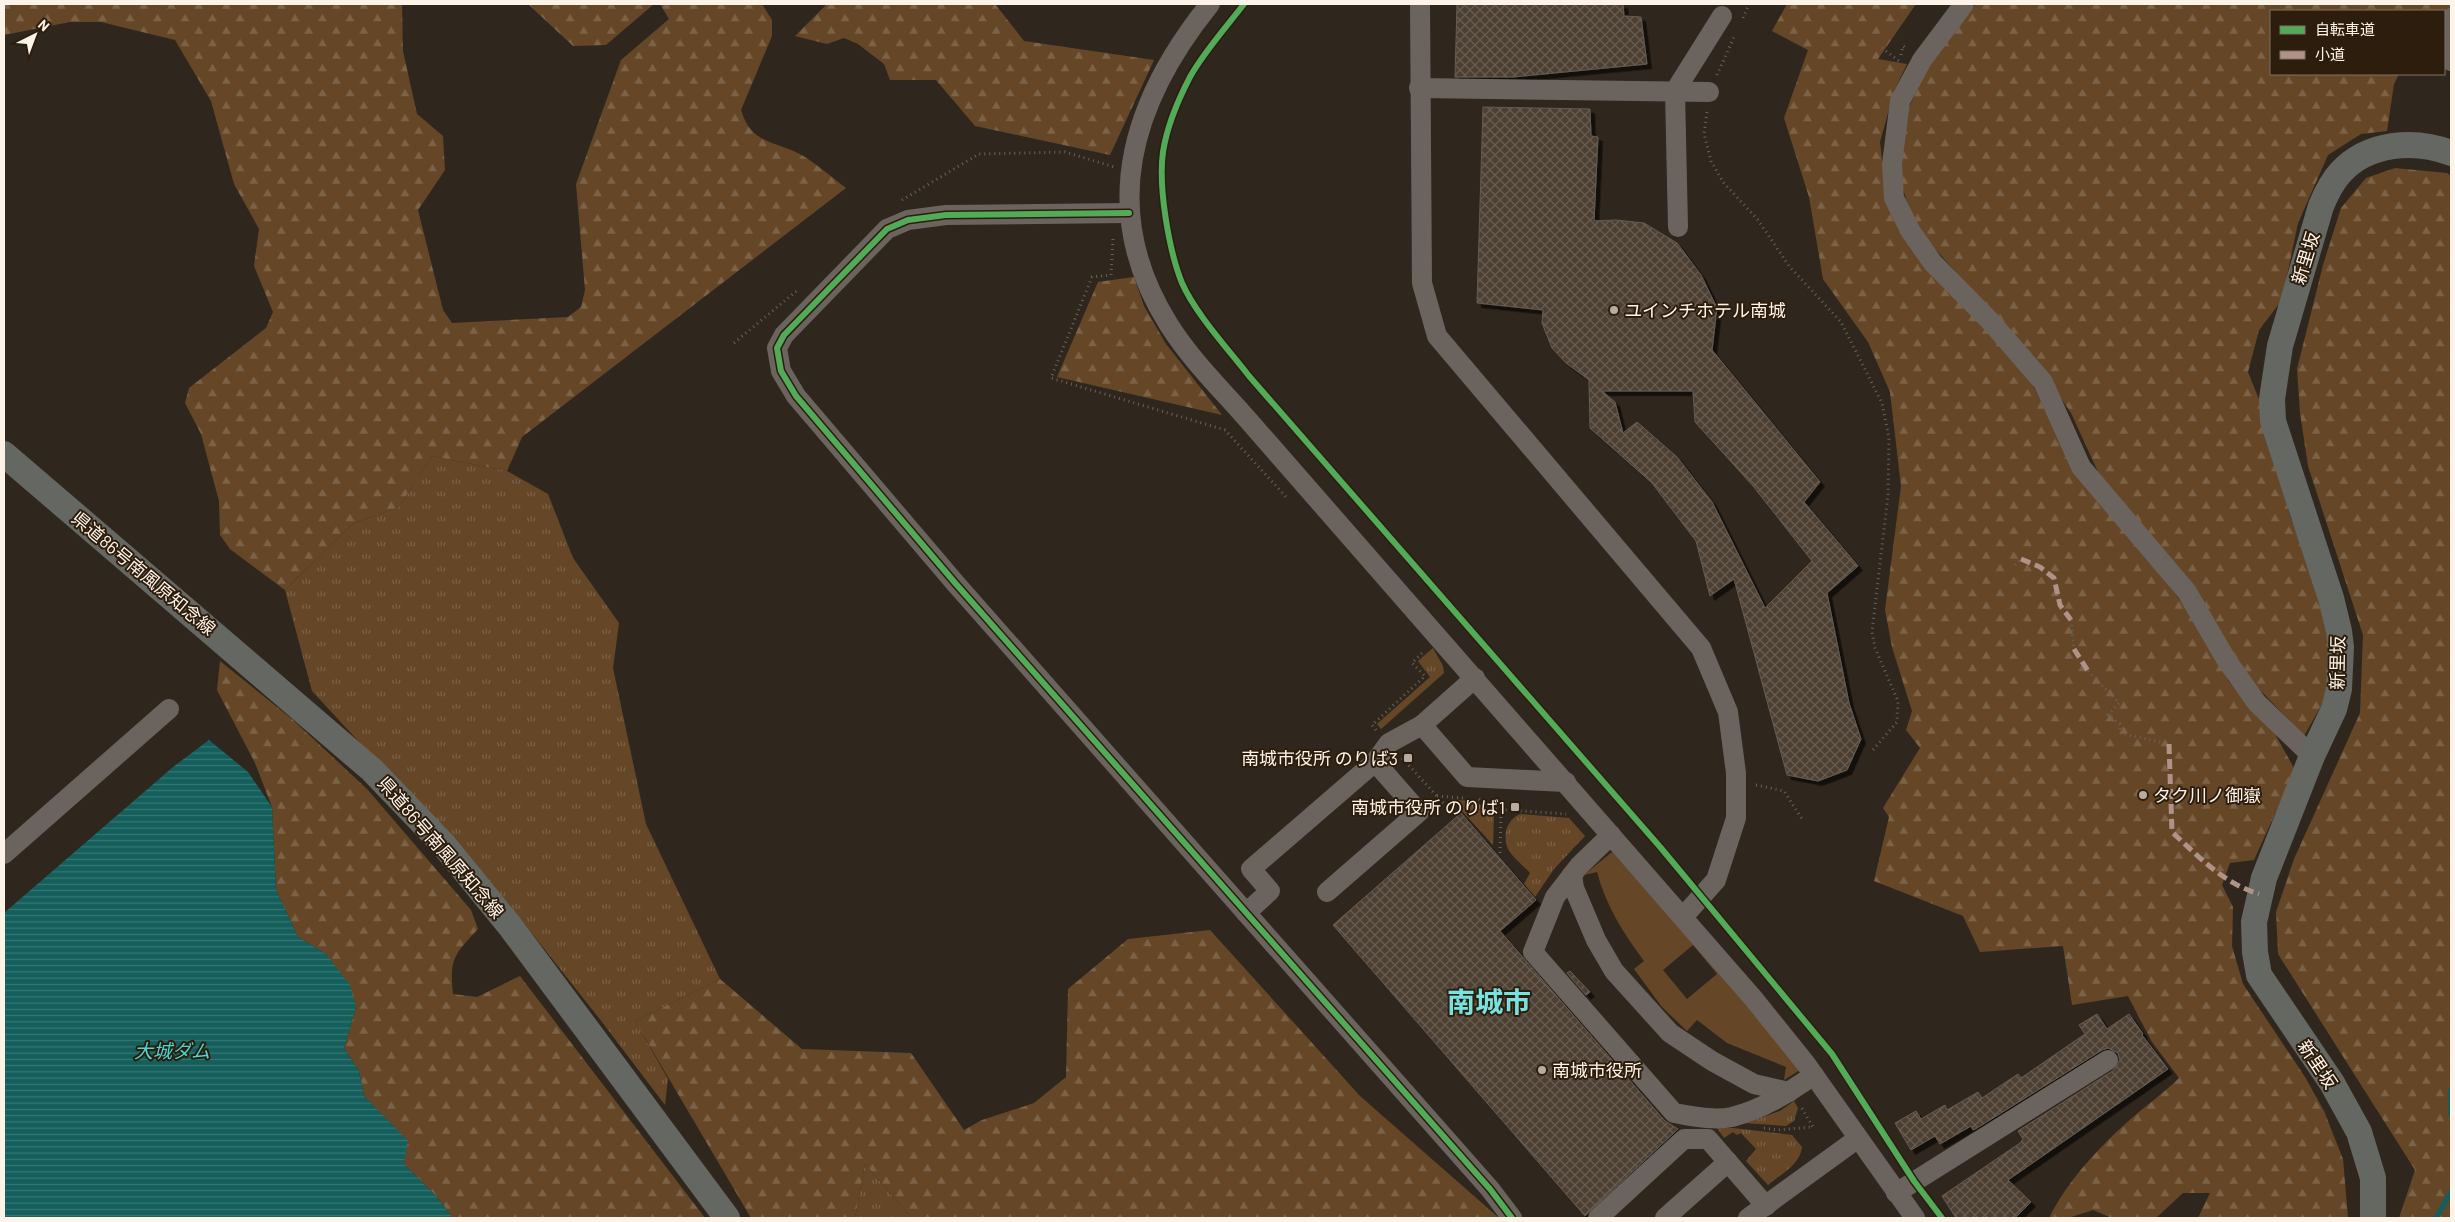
<svg xmlns="http://www.w3.org/2000/svg" width="2455" height="1222" font-family="Barlow,'Noto Sans JP',sans-serif">
<style>
.grass{fill:url(#grass-tufts)}
.forest{fill:url(#forest-firs)}
.garden{fill:#654727;fill-rule:evenodd}
.water{fill:url(#water-rules)}
.lines{fill:none;stroke-linecap:round;stroke-linejoin:round}
.stream{stroke:#145e5b;stroke-width:5.5}
.building{fill:url(#building-cross-hatch);stroke:#645c55;fill-rule:evenodd;filter:url(#shadow)}
.path{stroke:#69625c;stroke-width:3;stroke-dasharray:1 4;stroke-linecap:butt}
.minor{stroke:#6b645e;stroke-width:20}
.major{stroke:#656762;stroke-width:26}
.quiet{stroke:#af9288;stroke-width:5;stroke-dasharray:10 5;stroke-linecap:butt}
.cycleway-casing{stroke:#2d1d0d;stroke-width:9}
.cycleway{stroke:#51ab58;stroke-width:6}
.poi-dot{fill:#b6aca1;stroke:#2d1d0d;stroke-width:2}
.labels{text-anchor:middle;dominant-baseline:central;stroke-width:4;stroke-linejoin:round;paint-order:stroke}
.street-label{font-size:18px;fill:#fef3e8;stroke:#2d1d0d}
.poi-label{font-size:18px;fill:#fef3e8;stroke:#2d1d0d;text-anchor:start}
.water-label{font-size:19px;font-style:italic;fill:#45d7d3;stroke:#2d1d0d}
.town-label{font-size:28px;font-weight:bold;fill:#77e3e0;stroke:#2d1d0d}
</style>
<defs>
<pattern id="grass-tufts" width="24" height="20" patternUnits="userSpaceOnUse" patternTransform="scale(1.25)"><rect width="24" height="20" fill="#654727"/><path d="M3 7l-1-3M5 7V3M7 7l1-3M15 17l-1-3M17 17v-4M19 17l1-3" fill="none" stroke="#7c6246"/></pattern>
<pattern id="forest-firs" width="22" height="20" patternUnits="userSpaceOnUse" patternTransform="scale(1.25)"><rect width="22" height="20" fill="#654727"/><path d="M5 1l3.5 6h-7zM16 11l3.5 6h-7z" fill="#7c6246"/></pattern>
<pattern id="water-rules" width="6" height="5" patternUnits="userSpaceOnUse" patternTransform="scale(1.25)"><rect width="6" height="5" fill="#145e5b"/><path d="M0 2.5h6" fill="none" stroke="#377673"/></pattern>
<pattern id="building-cross-hatch" width="8" height="8" patternUnits="userSpaceOnUse" patternTransform="scale(1.25)"><rect width="8" height="8" fill="#4d4133"/><path d="M0 0l8 8M0 8l8-8" fill="none" stroke="#685d51"/></pattern>
<filter id="shadow"><feDropShadow dx="4.5" dy="4.5" stdDeviation="0" flood-color="#0009"/></filter>
</defs>
<rect width="100%" height="100%" fill="#2f271e"/>
<g class="grass">
<polygon points="432,456 507,471 548,494 573,558 619,623 613,668 646,824 720,979 635,1021 668,1079 665,1105 602,1022 508,903 312,691 285,590 352,524 399,507"/>
<polygon points="1433,648 1443,666 1444,673 1381,729 1377,724 1430,677 1418,661"/>
<polygon points="1451,799 1477,802 1490,813 1494,813 1493,845"/>
<path d="M1520 814 1569 818 1585 836 1554 869 1535 897 1524 884 1530 873C1524 866 1512 857 1508 849 1502 835 1507 820 1520 814Z"/>
<polygon points="1794,1101 1798,1108 1794,1121 1786,1126 1744,1123 1780,1111"/>
<path d="M1717 1128H1733L1792 1135 1802 1147C1800 1165 1781 1174 1768 1185L1746 1161 1756 1149 1741 1133 1737 1135 1733 1132 1724 1138Z"/>
<polygon points="865,1164 912,1218 855,1218"/>
</g>
<g class="forest">
<path d="M4 4H402L403 51 417 114 443 136 445 170 418 210 443 310 452 323 568 317 581 307 585 290 576 184 621 60 669 19 660 4H762L772 20V36L741 110C752 147 778 140 805 157 819 166 833 178 846 188L522 437 507 471 432 456 399 507 352 524 285 590 230 549 220 535 219 501 201 434 185 403 189 388 266 328 273 312 254 266 259 229 234 184 211 101 175 40 101 22H70L4 35Z"/>
<polygon points="528,4 654,4 606,45 573,46"/>
<polygon points="827,4 995,4 1024,41 1154,60 1110,155 975,126 936,80 890,80 884,64 858,44 844,38 827,44 795,36"/>
<path d="M1787 4H1916L1878 59 1907 64 1894 91 1880 142 1886 195 2029 377 2073 467 2153 565 2193 617 2229 682 2275 734 2295 770 2254 860 2230 863 2222 885 2233 907 2232 946 2243 984 2305 1077 2324 1111 2343 1159 2348 1218H2198L2210 1193H2183L2156 1218H2112L2093 1210 2068 1218H2049C2068 1180 2100 1146 2132 1118 2148 1104 2165 1092 2179 1078L2152 1042 2128 996 2072 1005 2063 946 1980 952 1963 916 1874 881 1889 817 1883 808 1920 748 1906 730 1912 711 1892 647 1885 610 1901 486 1890 392 1868 342 1823 279 1809 197 1784 118 1808 50 1772 31Z"/>
<polygon points="1976,4 2451,4 2451,25 2444,22 2444,11 2271,11 2271,74 2399,74 2394,84 2387,131 2361,134 2328,155 2298,223 2282,300 2259,330 2248,372 2262,407 2290,516 2329,617 2331,667 2322,704 2304,736 2244,673 2099,474 2071,413 2039,366 1915,226 1900,180 1907,111 1929,65"/>
<polygon points="2395,168 2447,173 2451,176 2451,1218 2399,1218 2415,1170 2278,954 2276,912 2294,859 2360,713 2363,635 2308,466 2300,413 2297,369 2323,265 2341,208 2366,178"/>
<polygon points="1134,277 1144,306 1166,344 1222,415 1057,377 1098,282"/>
<path d="M220 661 292 719 367 789 471 910 478 929C455 954 449 958 453 994L477 997 520 976 705 1218H453L437 1197 404 1164 407 1141 364 1096 359 1071 344 1048 356 1007 326 954 298 937 276 890 272 807 255 763 217 690Z"/>
<polygon points="1210,930 1360,1096 1499,1218 912,1218 865,1164 855,1218 751,1218 635,1021 720,979 802,1049 911,1053 964,1130 982,1120 1034,1103 1066,1077 1068,989 1128,939"/>
</g>
<path class="garden" d="M1612 852 1755 1012 1800 1070 1784 1080 1786 1067 1727 1043 1697 1020 1687 1031 1662 1007 1634 969 1644 961C1624 934 1606 906 1597 872L1584 875ZM1693 945 1717 974 1687 999 1663 970Z"/>
<polygon class="water" points="209,740 248,772 272,807 276,890 298,937 326,954 350,985 356,1007 344,1048 359,1071 364,1096 408,1141 404,1164 437,1197 453,1218 4,1218 4,913 173,767"/>
<g class="lines">
<g class="stream">
<polyline points="2451,1090 2451,1115"/>
<polyline points="2436,1218 2451,1192"/>
</g>
</g>
<g class="building">
<polygon points="1457,4 1623,4 1624,16 1641,17 1647,64 1513,77 1455,77"/>
<path d="M1483 107 1590 109 1591 136 1598 137 1594 221 1616 220 1644 223 1677 243 1701 275 1717 308 1712 350 1820 482 1804 502 1858 566 1827 593 1849 703 1861 739 1847 770 1818 781 1787 775 1734 579 1710 596 1696 541 1652 483 1590 428 1589 380 1566 363 1552 348 1542 323 1543 310 1477 303ZM1602 391H1693L1695 422 1753 486 1812 561 1765 608 1712 502 1677 457 1637 422 1623 433 1615 402Z"/>
<polygon points="1461,813 1536,900 1500,931 1665,1121 1678,1129 1585,1216 1333,925"/>
<polygon points="1570,971 1590,992 1586,995 1567,973"/>
<polygon points="2097,1014 2107,1029 2129,1014 2143,1034 2142,1035 2168,1069 2008,1180 2031,1202 2015,1218 1956,1218 1942,1196 2020,1143 2023,1139 2018,1131 2114,1070 2120,1060 2118,1053 2108,1048 2102,1050 1977,1128 1973,1130 1971,1126 1940,1144 1935,1136 1911,1150 1895,1123 1916,1111 1921,1119 1945,1105 1947,1110 1978,1092 1982,1098 2018,1074 2021,1078 2085,1034 2079,1025"/>
</g>
<g class="lines">
<g class="path">
<polyline points="1743,18 1749,4"/>
<polyline points="1882,48 1899,61"/>
<polyline points="1901,55 1903,46 1907,49"/>
<polyline points="1717,75 1734,37"/>
<polyline points="1707,112 1704,134 1711,161 1723,182 1758,220 1789,266 1841,322 1882,403 1889,438 1888,495 1872,632 1875,648 1898,701 1897,722 1871,752"/>
<polyline points="902,200 979,154 1065,152 1114,167"/>
<polyline points="1113,239 1111,275 1092,277 1051,378 1225,430 1287,498"/>
<polyline points="734,343 799,289"/>
<polyline points="2015,565 2021,559"/>
<polyline points="2071,620 2074,649"/>
<polyline points="2088,671 2119,703 2108,715 2120,724 2120,733 2169,744"/>
<polyline points="1376,730 1372,725 1425,676 1412,663 1424,651"/>
<polyline points="1402,758 1456,817"/>
<polyline points="1756,785 1784,791 1802,819"/>
<polyline points="1437,796 1463,798"/>
<polyline points="1479,799 1492,809 1566,814"/>
<polyline points="1500,853 1501,810"/>
<polyline points="1764,1128 1777,1130 1813,1127 1801,1107"/>
</g>
<g class="minor">
<path d="M1210 4C1131 102 1097 211 1169 325 1191 360 1222 390 1249 421L1753 998 1806 1064 1915 1218"/>
<polyline points="1420,4 1422,283 1437,336 1701,648 1728,712 1736,773 1736,818 1716,880 1683,917"/>
<polyline points="1964,4 1922,60 1900,101 1892,164 1894,198 1911,232 1933,263 1991,322 2043,382 2081,467 2187,592 2227,661 2257,703 2312,756"/>
<path d="M2451 18C2444 34 2443 45 2451 61"/>
<polyline points="1419,88 1709,92"/>
<polyline points="1129,213 946,215 908,220 887,229 784,335 777,348 781,371 796,396 956,584 1490,1189 1512,1218"/>
<polyline points="1678,227 1675,91 1722,16"/>
<polyline points="1475,678 1422,725 1467,777 1566,782"/>
<path d="M1611 835 1579 866 1555 897 1533 952 1674 1113C1692 1116 1714 1121 1732 1117 1763 1109 1788 1093 1814 1075"/>
<polyline points="4,854 169,709"/>
<polyline points="1572,875 1574,888 1596,940 1614,971 1670,1033 1712,1061 1754,1084 1789,1092"/>
<polyline points="1327,892 1419,812 1375,762"/>
<polyline points="1246,913 1270,891 1251,869 1375,762 1389,743 1422,725"/>
<polyline points="1896,1193 2108,1060"/>
<polyline points="1598,1218 1684,1139 1708,1139 1766,1206"/>
<polyline points="1665,1218 1728,1162"/>
<polyline points="1748,1218 1857,1139"/>
</g>
<g class="major">
<polyline points="4,454 372,770 443,844 510,926 727,1218"/>
<path d="M2373 1218V1178L2359 1132 2332 1083 2259 975 2255 952 2254 922 2264 878 2312 756 2334 709 2339 689 2341 647 2339 631 2331 598 2273 421 2272 399 2280 346 2321 206C2326 194 2331 183 2340 173 2368 142 2415 139 2451 153"/>
</g>
<g class="quiet">
<polyline points="2021,559 2040,567 2054,578 2060,605 2071,620"/>
<polyline points="2074,649 2088,671"/>
<path d="M2169 744 2172 832C2199 857 2223 883 2259 894"/>
</g>
<g class="cycleway-casing">
<g id="cycleway">
<path d="M1244 4C1227 26 1203 53 1190 77 1178 100 1167 126 1163 152 1158 187 1169 251 1182 283 1195 313 1228 349 1249 376L1661 848 1832 1054 1914 1181 1942 1218"/>
<polyline points="1129,213 946,215 908,220 887,229 784,335 777,348 781,371 796,396 956,584 1490,1189 1512,1218"/>
</g>
</g>
<use href="#cycleway" class="cycleway"/>
</g>
<g class="poi-dot">
<circle cx="1614" cy="310" r="5"/>
<rect x="1403" y="753" width="10" height="10" rx="2.5"/>
<circle cx="2143" cy="795" r="5"/>
<rect x="1510" y="802" width="10" height="10" rx="2.5"/>
<circle cx="1542" cy="1070" r="5"/>
</g>
<g class="labels">
<g class="street-label">
<text transform="translate(2305 258) rotate(-73)">新里坂</text>
<text transform="translate(144 573) rotate(40)">県道86号南風原知念線</text>
<text transform="translate(2337 663) rotate(-89)">新里坂</text>
<text transform="translate(441 847) rotate(49)">県道86号南風原知念線</text>
<text transform="translate(2318 1064) rotate(56)">新里坂</text>
</g>
<g class="poi-label">
<text x="1624" y="310">ユインチホテル南城</text>
<text x="1398" y="758" text-anchor="end">南城市役所 のりば3</text>
<text x="2153" y="795">タク川ノ御嶽</text>
<text x="1505" y="807" text-anchor="end">南城市役所 のりば1</text>
<text x="1552" y="1070">南城市役所</text>
</g>
<g class="water-label">
<text x="172" y="1050">大城ダム</text>
</g>
<g class="town-label">
<text x="1489" y="1001">南城市</text>
</g>
</g>
<rect width="2455" height="1222" fill="none" stroke="#fef3e8" stroke-width="10"/>
<rect x="2270" y="10" width="175" height="65" fill="#2d1d0d" stroke="#817365"/>
<rect x="2280" y="26" width="25" height="8" fill="#51ab58" stroke="#817365"/>
<text x="2315" y="35" font-size="15" fill="#fef3e8">自転車道</text>
<rect x="2280" y="51" width="25" height="8" fill="#af9288" stroke="#817365"/>
<text x="2315" y="60" font-size="15" fill="#fef3e8">小道</text>
<g transform="translate(35 35) rotate(42)" stroke="#2d1d0d" stroke-width="4" paint-order="stroke">
<path d="M0-4L9 19L0 12L-9 19Z" fill="#fef3e8"/>
<text y="-8" font-size="14" font-weight="bold" text-anchor="middle" fill="#fef3e8">N</text>
</g>
</svg>
